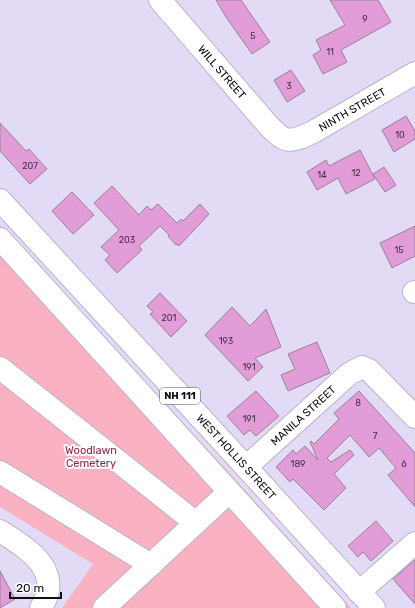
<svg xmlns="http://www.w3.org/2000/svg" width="415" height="608" font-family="Rubik,sans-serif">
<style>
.green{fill:#fab1c1}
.building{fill:#e29cd8;stroke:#988294}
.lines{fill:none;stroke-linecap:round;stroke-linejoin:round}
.minor-casing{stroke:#bab2cc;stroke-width:24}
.major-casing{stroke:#bab2cc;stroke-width:24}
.minor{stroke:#fff;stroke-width:22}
.major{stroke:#fff;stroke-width:22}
.labels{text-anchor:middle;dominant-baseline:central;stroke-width:4;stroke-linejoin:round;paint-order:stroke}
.number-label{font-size:9px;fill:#443046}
.shield{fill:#fff;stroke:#57555b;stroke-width:1}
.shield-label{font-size:10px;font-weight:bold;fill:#0f0c15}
.street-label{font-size:11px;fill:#0f0c15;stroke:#fff}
.park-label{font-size:11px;fill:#8f254a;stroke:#fff}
</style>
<rect width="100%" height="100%" fill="#e3dbf5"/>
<polygon class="green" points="0,225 235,479 351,608 62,608 93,564 0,507"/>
<g class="building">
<polygon points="216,0 241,0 270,42 252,54 226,17"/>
<polygon points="330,0 378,0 391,22 341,50 347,62 323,74 313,55 321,50 316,40 345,25"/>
<polygon points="291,70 305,91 287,102 274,80"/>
<polygon points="406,116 415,131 415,139 394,152 382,130"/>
<polygon points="0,123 26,151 29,149 47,169 30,184 0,151"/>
<polygon points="360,150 375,179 346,194 338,178 317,190 307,172 326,160 329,166"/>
<polygon points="384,167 396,185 385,192 373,174"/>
<polygon points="112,186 139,215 147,206 151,210 158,204 177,223 181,219 183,221 200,204 209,214 179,246 177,244 176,245 168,236 169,235 160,226 139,246 142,250 117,273 105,260 110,255 101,247 119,230 94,203"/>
<polygon points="72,192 94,215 73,234 52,211"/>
<polygon points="415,226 415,256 392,268 380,243"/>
<polygon points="160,293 187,321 171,337 150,314 153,312 147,306"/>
<polygon points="232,307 250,326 266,309 281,347 255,358 263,367 248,381 205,335"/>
<polygon points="317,342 330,373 288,391 281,375 295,369 288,354"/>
<polygon points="256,391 279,416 256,436 250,430 244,435 227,416"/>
<polygon points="359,391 415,453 415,507 388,475 396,468 379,448 369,457 350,435 327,458 331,462 350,450 354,455 334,474 346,488 324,510 293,479 290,482 276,467 293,450 296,454 305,446 318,460 310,442 311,441 314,444 339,419 334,413"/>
<polygon points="376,521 393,541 371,561 363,552 358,557 348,546"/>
<polygon points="415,560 415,604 393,579"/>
<polygon points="0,571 15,599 0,608"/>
</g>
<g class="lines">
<g class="minor-casing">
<g id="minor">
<path id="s1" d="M160 0 268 125C286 144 290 143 313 132L415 73"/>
<polyline points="0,239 335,608"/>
<polyline points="414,292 415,292"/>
<polyline points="0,368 196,523"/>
<path id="s2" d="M246 467 349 374 362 367 369 370 415 417"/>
<polyline points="0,472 151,565"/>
<path d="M0 531C28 549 64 570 41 608"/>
<polyline points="359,592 415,543"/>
<polyline points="104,608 229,492"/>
</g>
</g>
<g class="major-casing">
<g id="major">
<path id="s3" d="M0 200 246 467 374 608"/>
</g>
</g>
<use href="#minor" class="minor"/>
<use href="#major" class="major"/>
</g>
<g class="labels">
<g class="number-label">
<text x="365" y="19">9</text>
<text x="253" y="36">5</text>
<text x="330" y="52">11</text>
<text x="289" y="86">3</text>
<text x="400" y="135">10</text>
<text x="30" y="166">207</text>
<text x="356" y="173">12</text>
<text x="322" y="175">14</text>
<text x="127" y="240">203</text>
<text x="399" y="250">15</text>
<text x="169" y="318">201</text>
<text x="226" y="341">193</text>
<text x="249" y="367">191</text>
<text x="358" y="403">8</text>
<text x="249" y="419">191</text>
<text x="375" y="436">7</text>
<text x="298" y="464">189</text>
<text x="404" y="464">6</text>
</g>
<rect class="shield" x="160" y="388" width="40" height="16" rx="3"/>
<g class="shield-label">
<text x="180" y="396">NH 111</text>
</g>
<g class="street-label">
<text stroke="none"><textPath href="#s1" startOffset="95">WILL STREET</textPath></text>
<text stroke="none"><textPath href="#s1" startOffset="262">NINTH STREET</textPath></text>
<text stroke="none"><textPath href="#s2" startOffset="77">MANILA STREET</textPath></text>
<text stroke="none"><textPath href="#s3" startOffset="349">WEST HOLLIS STREET</textPath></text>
</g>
<g class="park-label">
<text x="91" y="450">Woodlawn<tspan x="91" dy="13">Cemetery</tspan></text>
</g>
</g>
<path d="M10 592v6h51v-6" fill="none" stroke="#0f0c15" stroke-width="2"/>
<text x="16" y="592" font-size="12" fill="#0f0c15" stroke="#ffffff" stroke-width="3" paint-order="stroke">20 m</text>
</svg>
